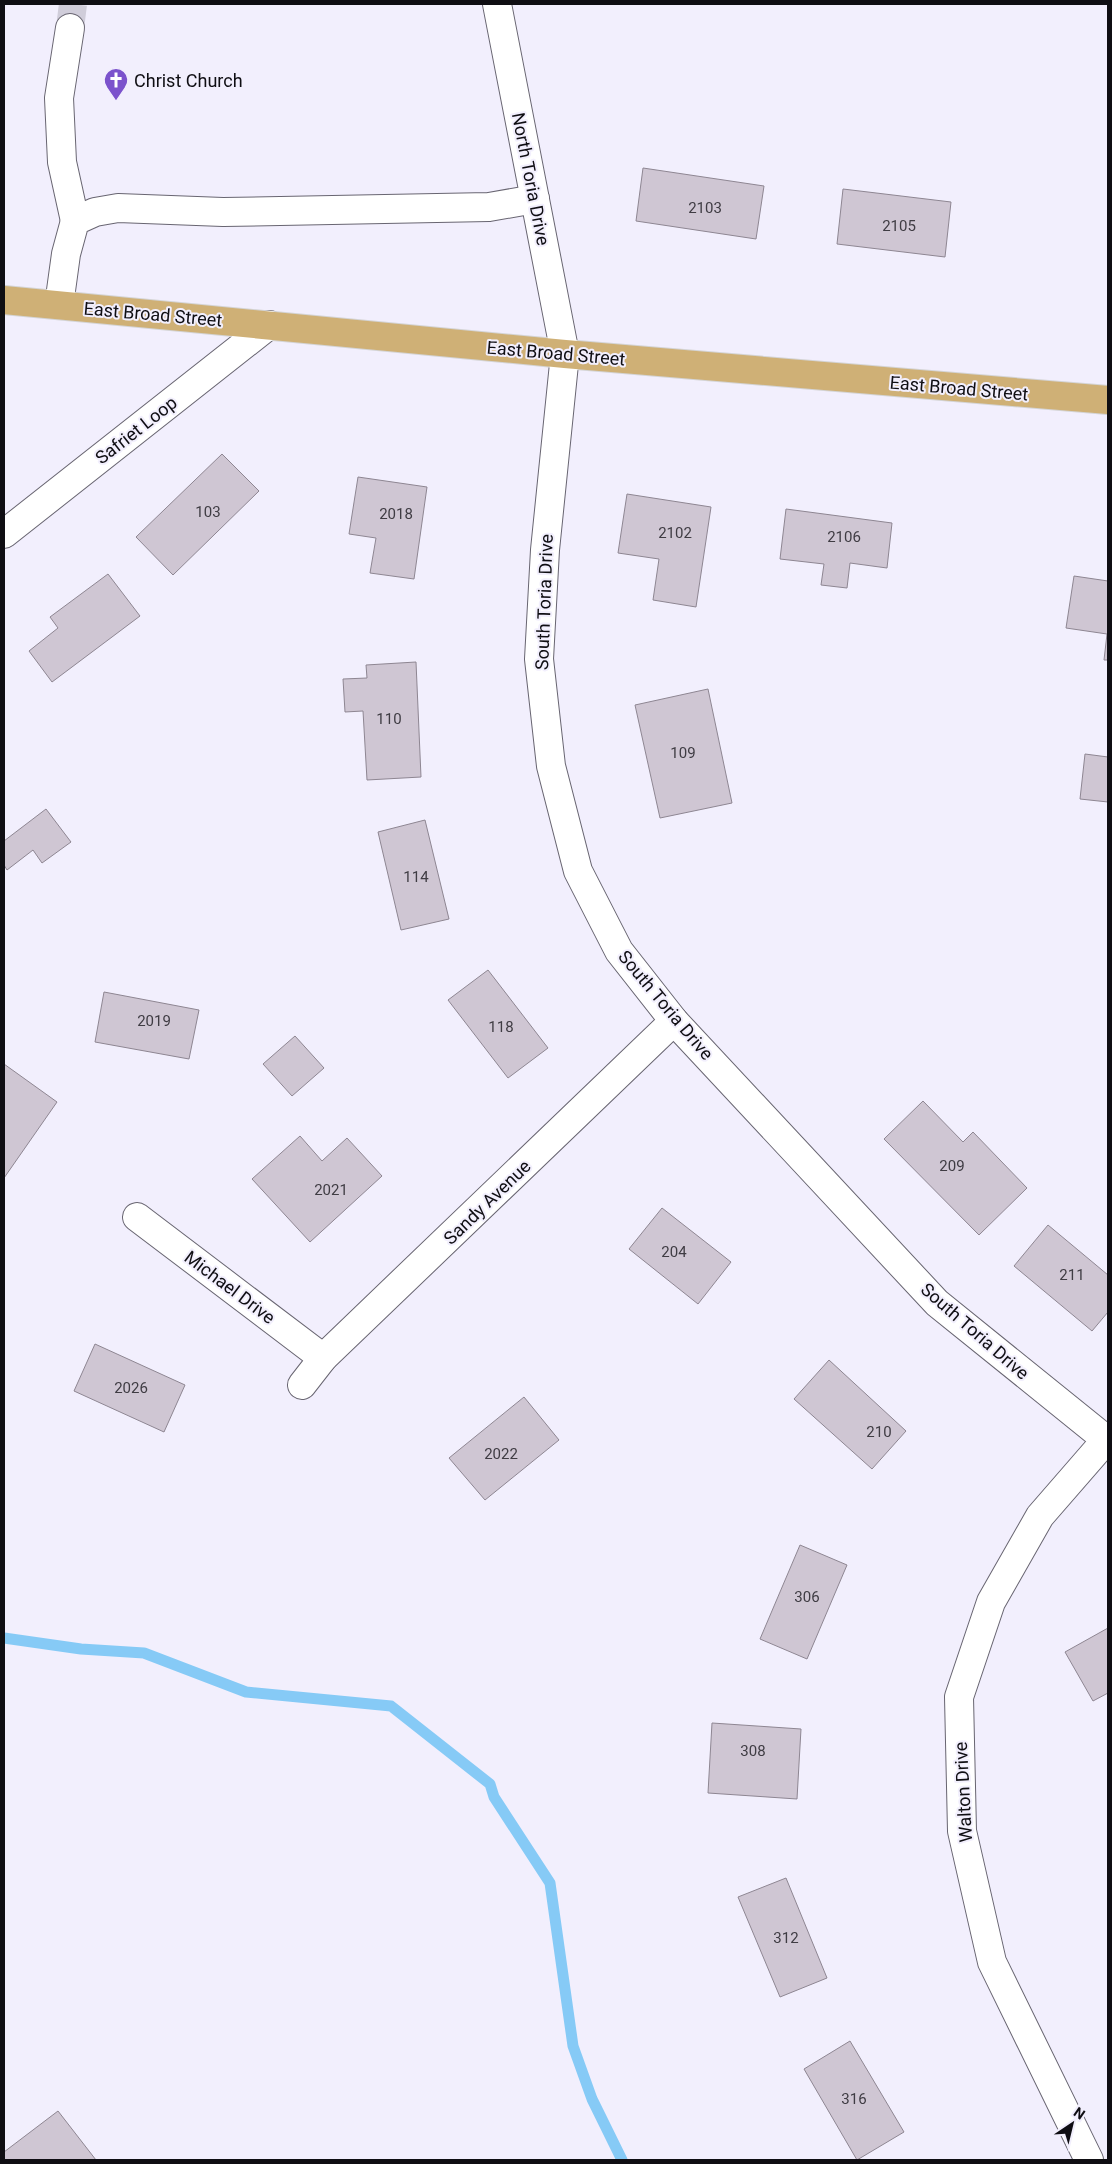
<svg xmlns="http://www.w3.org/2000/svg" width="1112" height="2164" font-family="Roboto,sans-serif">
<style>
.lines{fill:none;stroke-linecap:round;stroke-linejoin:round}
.stream{stroke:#86caf6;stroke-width:11}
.building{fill:#cfc6d3;stroke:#8e8692}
.minor-tunnel{stroke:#d0cdda;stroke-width:28;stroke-dasharray:28 14;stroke-linecap:butt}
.minor-casing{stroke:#686571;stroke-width:30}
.major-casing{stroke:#d4d4d5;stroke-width:30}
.minor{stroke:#fff;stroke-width:28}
.major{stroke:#cfb076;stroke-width:28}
.labels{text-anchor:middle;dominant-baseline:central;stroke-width:4;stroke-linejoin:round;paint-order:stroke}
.number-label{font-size:15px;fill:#3f3c43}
.poi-label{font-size:18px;fill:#0f0e13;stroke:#f2effd;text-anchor:start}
.street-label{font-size:18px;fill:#0f0e13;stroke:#f2effd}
</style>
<rect width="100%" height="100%" fill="#f2effd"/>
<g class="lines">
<polyline class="stream" points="4,1638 81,1649 144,1653 246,1692 391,1706 490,1784 494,1797 550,1883 573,2046 592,2099 622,2160"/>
</g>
<g class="building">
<polygon points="643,168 764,186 756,239 636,221"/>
<polygon points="843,189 951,202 945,257 837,244"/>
<polygon points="222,454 259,491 173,575 136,537"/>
<polygon points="358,477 427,487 414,579 370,573 376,538 349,534"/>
<polygon points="627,494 711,507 696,607 653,600 659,559 618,553"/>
<polygon points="786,509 892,523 887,568 850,563 847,588 821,585 824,564 780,559"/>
<polygon points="108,574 140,616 52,682 29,651 58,628 50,617"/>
<polygon points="1074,576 1108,581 1108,660 1104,660 1107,634 1066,628"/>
<polygon points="416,662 421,777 367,780 363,711 345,712 343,679 367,678 366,665"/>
<polygon points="708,689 732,803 660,818 635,705"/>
<polygon points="1085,754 1108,757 1108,802 1080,799"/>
<polygon points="46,809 71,842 42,863 33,850 7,870 4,865 4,841"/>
<polygon points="425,820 449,919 401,930 378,832"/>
<polygon points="488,970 548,1048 508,1078 448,1000"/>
<polygon points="104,992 199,1010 189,1059 95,1042"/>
<polygon points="295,1036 324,1068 292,1096 263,1064"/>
<polygon points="4,1064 57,1102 4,1178"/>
<polygon points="923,1101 963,1142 973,1132 1027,1188 979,1235 884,1139"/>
<polygon points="300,1136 322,1161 347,1138 382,1176 310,1242 252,1179"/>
<polygon points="662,1208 731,1262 698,1304 629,1249"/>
<polygon points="1048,1225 1108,1275 1108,1312 1092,1331 1014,1266"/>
<polygon points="95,1344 185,1385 164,1432 74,1391"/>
<polygon points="829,1360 906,1431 872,1469 794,1399"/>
<polygon points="524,1397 559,1440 485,1500 449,1458"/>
<polygon points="800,1545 847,1565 807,1659 760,1639"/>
<polygon points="1108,1628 1108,1693 1093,1701 1065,1652"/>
<polygon points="712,1723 801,1729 797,1799 708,1793"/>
<polygon points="786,1878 827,1978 780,1997 738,1897"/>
<polygon points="850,2041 904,2132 857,2160 804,2069"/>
<polygon points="58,2111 96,2160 4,2160 4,2152"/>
</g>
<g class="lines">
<polyline class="minor-tunnel" points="70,28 73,4"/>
<g class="minor-casing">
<g id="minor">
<polyline points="497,4 565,354 545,550 539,659 551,766 578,871 619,951 674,1021 937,1303 1108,1441"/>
<polyline points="70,28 59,98 62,162 75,221"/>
<polyline points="59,305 66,254 75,221 95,212 118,208 223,212 489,207 535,199"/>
<polyline points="4,534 269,325"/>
<polyline points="137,1217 323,1358"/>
<polyline points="302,1385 323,1358 674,1021"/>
<polyline points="1089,2160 992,1962 962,1831 959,1697 991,1602 1040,1516 1106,1440"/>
</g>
</g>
<g class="major-casing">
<polyline id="major" points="4,300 565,354 1108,400"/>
</g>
<use href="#minor" class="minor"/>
<use href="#major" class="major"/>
</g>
<defs>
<g id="church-pin" transform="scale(1.25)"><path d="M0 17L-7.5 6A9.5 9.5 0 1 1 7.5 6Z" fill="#7b52cc" stroke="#f2effd"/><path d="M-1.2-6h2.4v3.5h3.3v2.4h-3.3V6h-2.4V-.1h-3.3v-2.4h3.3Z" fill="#fff"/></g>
</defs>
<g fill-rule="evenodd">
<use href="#church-pin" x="116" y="80"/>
</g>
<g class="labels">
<g class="number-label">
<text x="705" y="208">2103</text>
<text x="899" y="226">2105</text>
<text x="208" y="512">103</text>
<text x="396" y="514">2018</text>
<text x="675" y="533">2102</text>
<text x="844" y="537">2106</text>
<text x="389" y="719">110</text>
<text x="683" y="753">109</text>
<text x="416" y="877">114</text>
<text x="154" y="1021">2019</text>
<text x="501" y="1027">118</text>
<text x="952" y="1166">209</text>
<text x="331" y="1190">2021</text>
<text x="674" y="1252">204</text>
<text x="1072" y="1275">211</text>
<text x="131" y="1388">2026</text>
<text x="879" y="1432">210</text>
<text x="501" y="1454">2022</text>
<text x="807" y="1597">306</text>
<text x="753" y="1751">308</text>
<text x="786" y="1938">312</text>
<text x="854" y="2099">316</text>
</g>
<g class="poi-label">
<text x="134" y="80">Christ Church</text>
</g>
<g class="street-label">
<text transform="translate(531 179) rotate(79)">North Toria Drive</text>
<text transform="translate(153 314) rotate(5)">East Broad Street</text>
<text transform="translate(556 353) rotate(5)">East Broad Street</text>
<text transform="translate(959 388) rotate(5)">East Broad Street</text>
<text transform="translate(136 430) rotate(-38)">Safriet Loop</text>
<text transform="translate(544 602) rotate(-88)">South Toria Drive</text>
<text transform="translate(666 1005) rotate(50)">South Toria Drive</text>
<text transform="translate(487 1202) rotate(-44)">Sandy Avenue</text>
<text transform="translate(230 1287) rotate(37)">Michael Drive</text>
<text transform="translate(975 1331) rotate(41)">South Toria Drive</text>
<text transform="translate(963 1792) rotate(-93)">Walton Drive</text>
</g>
</g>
<rect width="1112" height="2164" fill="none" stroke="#0f0e13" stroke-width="10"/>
<g transform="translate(1072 2124) rotate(35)" stroke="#f2effd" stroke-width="4" paint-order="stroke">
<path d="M0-4L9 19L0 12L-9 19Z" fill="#0f0e13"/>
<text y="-8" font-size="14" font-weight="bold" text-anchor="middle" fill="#0f0e13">N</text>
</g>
</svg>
